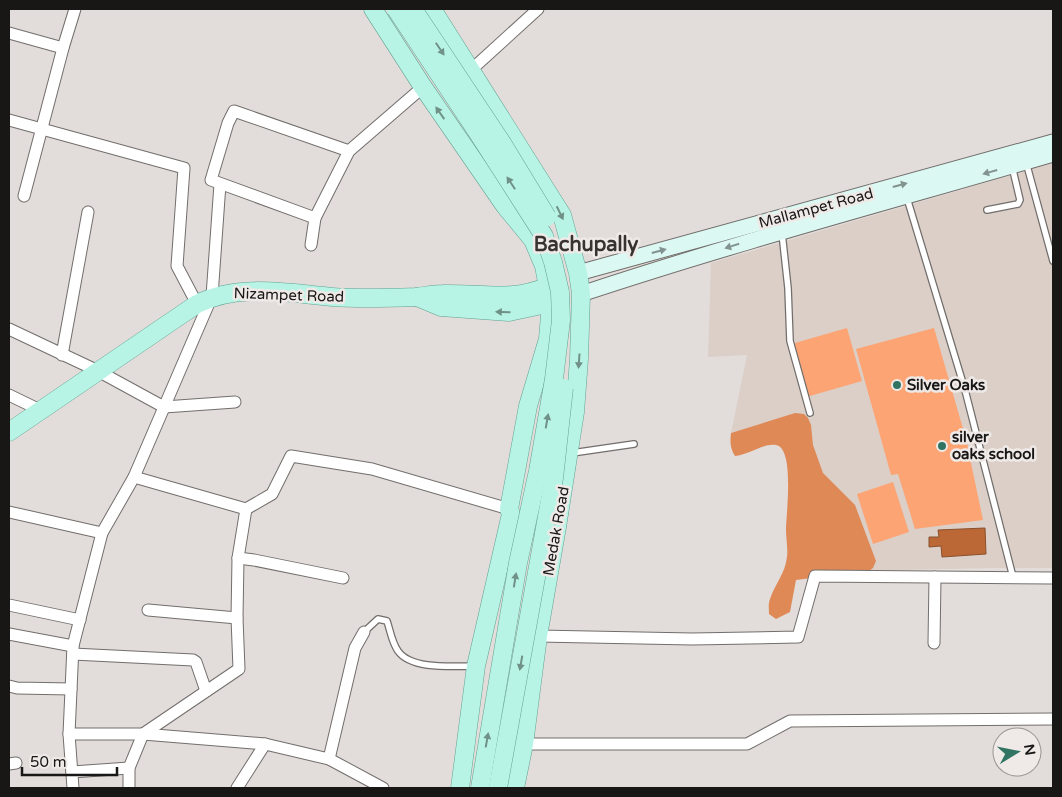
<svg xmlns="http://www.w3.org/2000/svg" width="1062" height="797" font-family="'Varela Round',sans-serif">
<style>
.built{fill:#dbcfc8}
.green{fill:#fca473}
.forest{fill:#df8957}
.water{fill:#bb6836;stroke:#8a502c}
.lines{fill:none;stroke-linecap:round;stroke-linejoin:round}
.lane-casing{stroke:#726e6c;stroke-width:8}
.street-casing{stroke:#726e6c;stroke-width:13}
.secondary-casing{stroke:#726e6c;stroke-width:17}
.primary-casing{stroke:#61a191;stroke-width:19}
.lane{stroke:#fff;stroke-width:5.5}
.street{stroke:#fff;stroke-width:11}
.secondary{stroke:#dbf9f2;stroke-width:15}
.primary{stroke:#b8f4e5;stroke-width:18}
.primary-bridge-casing{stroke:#61a191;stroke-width:19;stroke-linecap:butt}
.primary-bridge{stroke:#b8f4e5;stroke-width:18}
.oneway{fill:#709188}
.oneway2{fill:#83938f}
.poi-dot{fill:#317464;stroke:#efeae7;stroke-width:2}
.labels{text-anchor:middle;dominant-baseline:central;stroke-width:5;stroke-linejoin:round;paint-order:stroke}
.street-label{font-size:15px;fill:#181716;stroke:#efeae7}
.poi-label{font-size:15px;font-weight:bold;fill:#181716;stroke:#efeae7;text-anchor:start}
.district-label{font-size:20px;font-weight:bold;fill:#373331;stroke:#efeae7}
</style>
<rect width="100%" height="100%" fill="#e2ddda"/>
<polygon class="built" points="1053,163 1053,568 992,568 794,572 795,413 731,433 747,355 708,357 711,263"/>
<g class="green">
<polygon points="847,328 862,381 803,398 788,345"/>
<polygon points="934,328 966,439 983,520 915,529 898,474 891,475 856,349"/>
<polygon points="893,482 909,532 873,544 857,494"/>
</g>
<path class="forest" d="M795 413 804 414 808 418 811 425 813 445 823 473 855 505 876 561 873 568 869 571 796 580 790 612 776 619 769 614C769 609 768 604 770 599 775 584 785 574 787 557 788 548 786 538 786 530 786 515 795 448 776 445 763 443 749 455 735 456 730 448 730 442 731 433Z"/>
<polygon class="water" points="985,528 986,554 942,557 941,546 929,547 929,537 939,537 938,530"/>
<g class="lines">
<g class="lane-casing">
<g id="lane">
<polyline points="1026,162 1053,261"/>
<polyline points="907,198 965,390 1013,577"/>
<polyline points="987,210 1018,204 1020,200 1012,166"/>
<polyline points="782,233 788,288 790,341 810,413"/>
<polyline points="572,453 634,444"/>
<path d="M364 632 378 619 387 621C390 630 392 643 398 651 411 670 454 666 474 666"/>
</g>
</g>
<g class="street-casing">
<g id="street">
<polyline points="9,33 63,48"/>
<polyline points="471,70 538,9"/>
<polyline points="9,120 184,168 177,266 197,304"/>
<polyline points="24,196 63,48 75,9"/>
<polyline points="315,218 211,180 228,123 234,111 349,151"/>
<polyline points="311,245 315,218 349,151 423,87"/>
<polyline points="9,329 98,371 164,407 235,402"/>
<polyline points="62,355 88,212"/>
<polyline points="9,395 40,410"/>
<polyline points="134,477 246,509"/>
<polyline points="9,512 102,533"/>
<polyline points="238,558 254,560 343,578"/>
<polyline points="9,605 80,620"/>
<polyline points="148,610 237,618"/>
<polyline points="9,634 73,646"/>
<polyline points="538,636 692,639 798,637 815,576 1053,578"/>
<polyline points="934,643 935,577"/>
<polyline points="73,654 193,660 196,662 206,691"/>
<polyline points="9,686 17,688 71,689"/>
<polyline points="69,734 143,734 265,744 329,759 383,788"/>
<polyline points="524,744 747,744 790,721 1053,719"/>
<polyline points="329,759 355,648 364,632"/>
<polyline points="9,764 16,763"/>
<polyline points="72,772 129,768"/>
<polyline points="73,788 69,734 73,646 102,533 134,477 212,296 220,184"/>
<polyline points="129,788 129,768 143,734 239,669 237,618 238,558 246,509 272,494 291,456 372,469 509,509"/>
<polyline points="237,788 265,744"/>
</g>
</g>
<g class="secondary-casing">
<g id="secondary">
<polyline points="578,273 1053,142"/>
<path d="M581 294C738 242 895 200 1053 154"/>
</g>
</g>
<g class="primary-casing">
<g id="primary">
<polyline points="373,9 423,87 505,206 533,240 544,266 551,303 548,339 528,406 509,509 511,514 476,666 460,788"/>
<polyline points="432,9 562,215 578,273 581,294 579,359 575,412 557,527 538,636 524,744 515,788"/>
<polyline points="417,297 441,307 509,312 551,303"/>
<path d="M9 432 197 304C239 283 287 293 332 297 359 299 390 298 416 297 425 296 434 294 443 294 483 293 510 302 549 286"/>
</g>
</g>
<use href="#lane" class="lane"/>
<use href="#street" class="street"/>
<use href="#secondary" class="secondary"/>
<use href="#primary" class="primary"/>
<g class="primary-bridge-casing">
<g id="primary-bridge">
<polyline points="396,9 478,133 544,236 553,262 560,292 561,320 554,379 538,471 518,563 480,788"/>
<polyline points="413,9 502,143 547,217"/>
<polyline points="498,788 554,478 564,388"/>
</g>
</g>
<use href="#primary-bridge" class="primary-bridge"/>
</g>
<defs><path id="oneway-solid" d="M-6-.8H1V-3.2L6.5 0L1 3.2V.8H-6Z" transform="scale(1.25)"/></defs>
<g class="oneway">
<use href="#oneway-solid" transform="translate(440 49) rotate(56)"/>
<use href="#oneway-solid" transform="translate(440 113) rotate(-125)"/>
<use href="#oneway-solid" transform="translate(511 183) rotate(-123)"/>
<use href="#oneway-solid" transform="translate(560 213) rotate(64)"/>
<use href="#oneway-solid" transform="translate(503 312) rotate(-178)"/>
<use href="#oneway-solid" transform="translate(579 361) rotate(94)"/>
<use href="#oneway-solid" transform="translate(547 421) rotate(-80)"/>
<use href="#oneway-solid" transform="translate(515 580) rotate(-81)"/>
<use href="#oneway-solid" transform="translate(521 663) rotate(100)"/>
<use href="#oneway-solid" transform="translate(487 740) rotate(-80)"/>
</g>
<g class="oneway2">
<use href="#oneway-solid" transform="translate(990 172) rotate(164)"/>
<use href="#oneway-solid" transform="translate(900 185) rotate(-15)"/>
<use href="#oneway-solid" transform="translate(732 246) rotate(163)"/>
<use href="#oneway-solid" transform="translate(659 251) rotate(-15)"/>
</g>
<g class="poi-dot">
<circle cx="897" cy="385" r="5"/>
<circle cx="942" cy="446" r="5"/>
</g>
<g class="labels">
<g class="street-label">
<text transform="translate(816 208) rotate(-15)">Mallampet Road</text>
<text transform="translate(289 295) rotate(2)">Nizampet Road</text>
<text transform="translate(556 531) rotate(-80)">Medak Road</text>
</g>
<g class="poi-label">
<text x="907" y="385">Silver Oaks</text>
<text x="952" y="437">silver<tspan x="952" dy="17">oaks school</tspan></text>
</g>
<g class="district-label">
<text x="586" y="245">Bachupally</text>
</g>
</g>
<rect width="1062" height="797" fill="none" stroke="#181716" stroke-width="20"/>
<g transform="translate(1017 752) rotate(80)"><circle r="24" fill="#efeae7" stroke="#999693"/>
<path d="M0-4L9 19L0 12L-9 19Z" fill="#317464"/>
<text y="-8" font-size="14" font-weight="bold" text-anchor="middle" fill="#181716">N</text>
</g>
<path d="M22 767v8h95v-8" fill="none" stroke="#181716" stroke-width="2.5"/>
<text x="30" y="767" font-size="15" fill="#181716" stroke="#efeae7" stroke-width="4" paint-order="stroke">50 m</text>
</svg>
